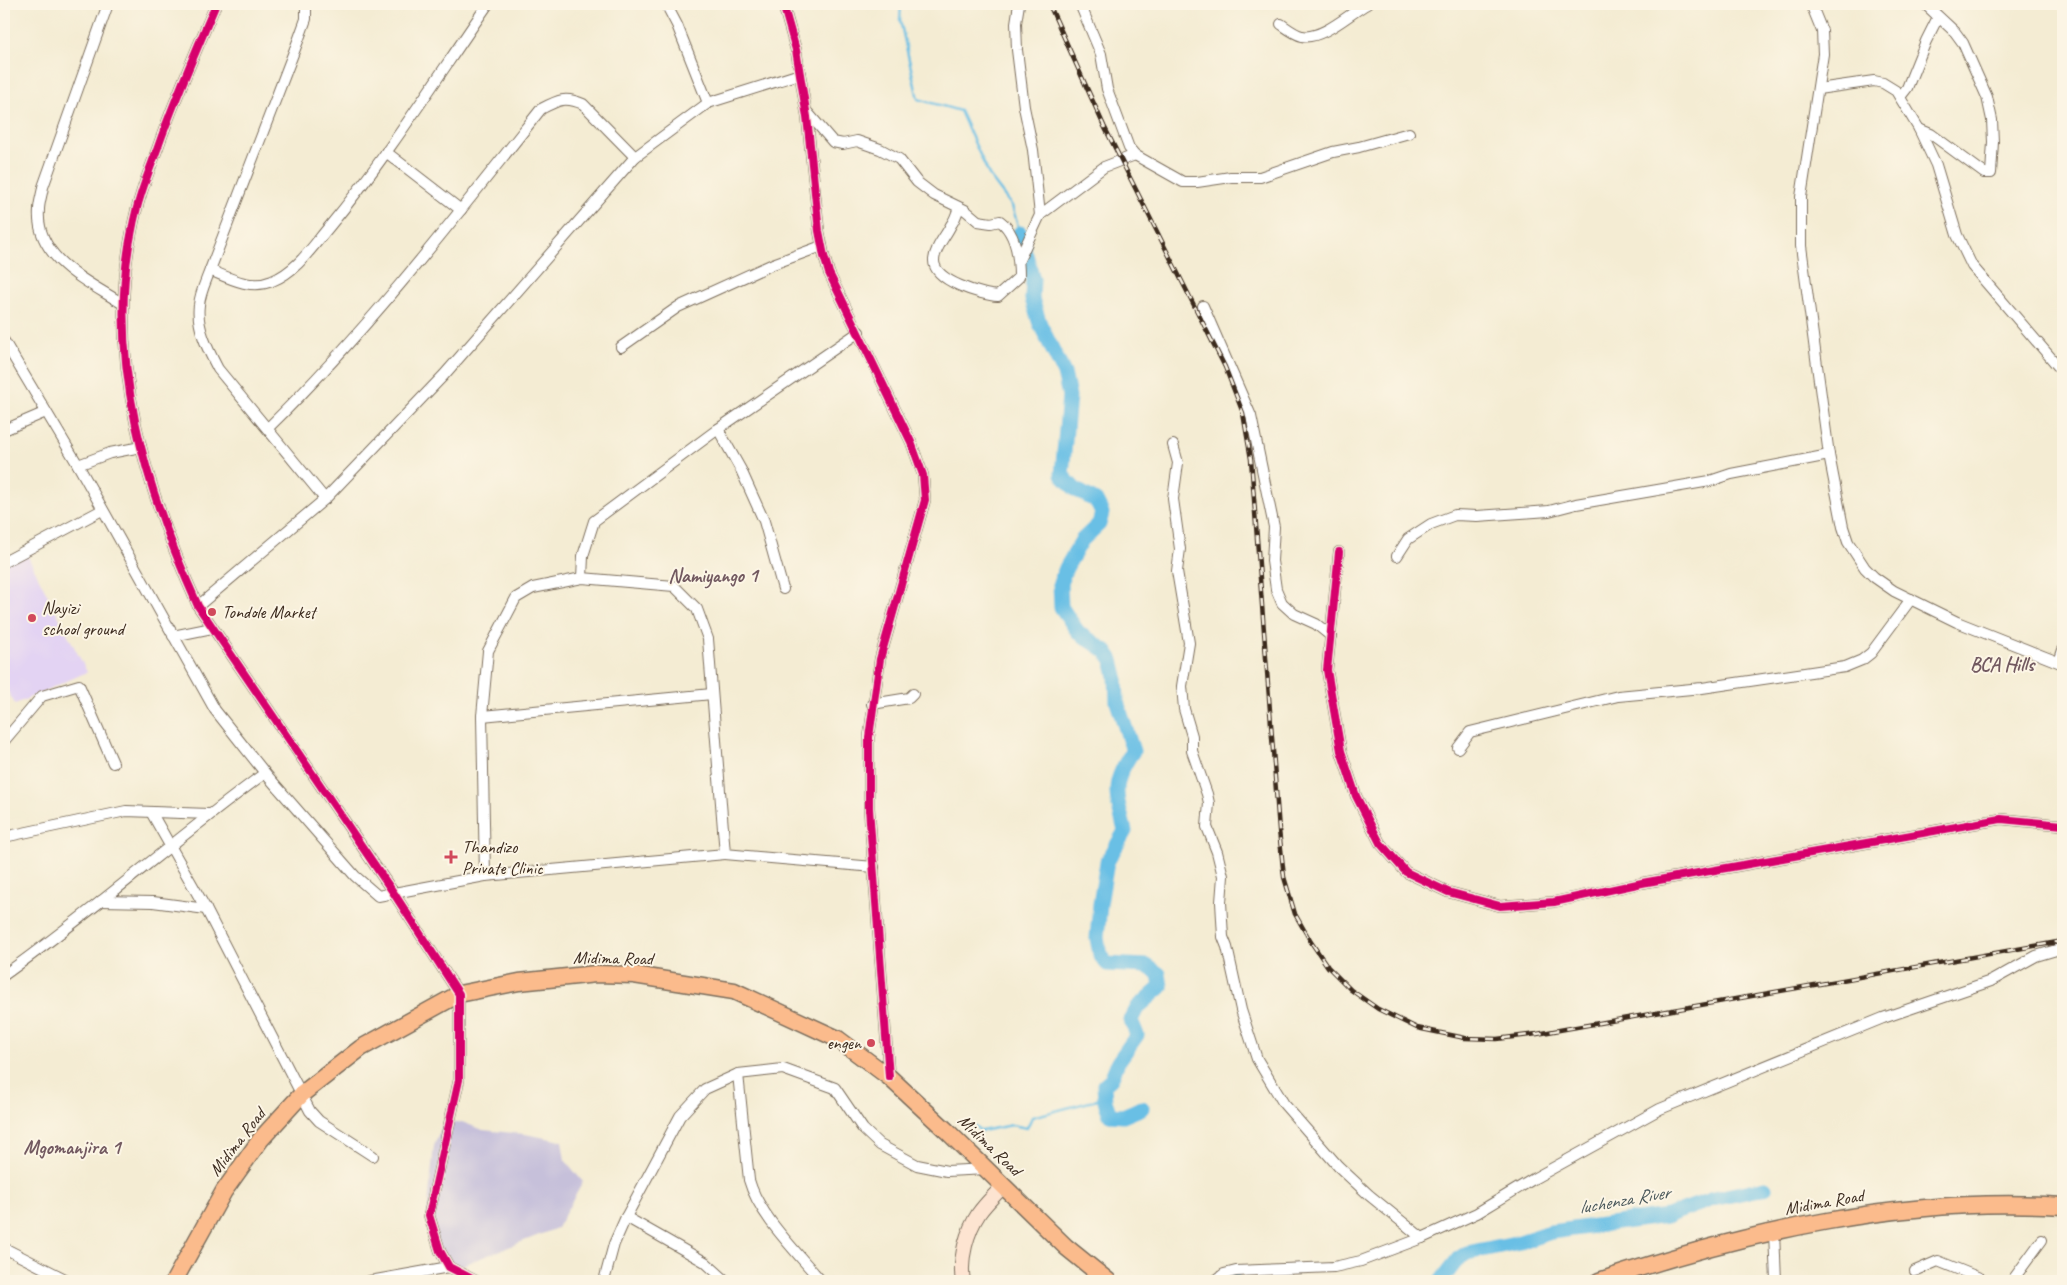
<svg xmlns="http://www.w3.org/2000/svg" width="2067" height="1285" font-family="Caveat,sans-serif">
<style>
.built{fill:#e3d3f3}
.industrial{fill:#c6c0da}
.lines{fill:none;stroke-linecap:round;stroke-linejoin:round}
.stream{stroke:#69bfe5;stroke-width:2.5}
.river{stroke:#69bfe5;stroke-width:15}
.street-casing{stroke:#7c6e5d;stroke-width:12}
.secondary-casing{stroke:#7c6e5d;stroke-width:16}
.primary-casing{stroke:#7c6e5d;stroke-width:19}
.street{stroke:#fff;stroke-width:10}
.secondary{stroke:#fde4d1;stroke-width:14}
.primary{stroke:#fbbb8c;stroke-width:16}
.rail-casing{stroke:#3b2a1e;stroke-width:4.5}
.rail{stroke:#fcf5e5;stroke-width:2.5;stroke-dasharray:8;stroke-linecap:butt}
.cycleway-casing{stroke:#fcf5e5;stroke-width:11}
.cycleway{stroke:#d6006c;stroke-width:8}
.poi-dot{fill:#d1495b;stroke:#fcf5e5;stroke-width:2}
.labels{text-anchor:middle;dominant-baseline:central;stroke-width:4;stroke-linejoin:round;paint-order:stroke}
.poi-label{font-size:18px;fill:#3b2a1e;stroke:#fcf5e5;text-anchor:start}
.street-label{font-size:18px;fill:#3b2a1e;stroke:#fcf5e5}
.water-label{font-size:19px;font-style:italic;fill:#49575a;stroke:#fcf5e5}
.quarter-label{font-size:20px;font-weight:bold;fill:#725960;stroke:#fcf5e5}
</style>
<rect width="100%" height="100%" fill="#fcf5e5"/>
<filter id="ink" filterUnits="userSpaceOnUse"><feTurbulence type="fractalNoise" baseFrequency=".02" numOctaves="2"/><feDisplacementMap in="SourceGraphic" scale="10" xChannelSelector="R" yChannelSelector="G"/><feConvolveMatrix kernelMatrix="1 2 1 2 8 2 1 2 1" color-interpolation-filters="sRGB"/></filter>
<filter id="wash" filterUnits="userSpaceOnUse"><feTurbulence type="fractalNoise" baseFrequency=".0096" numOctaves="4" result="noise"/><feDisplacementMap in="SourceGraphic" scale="20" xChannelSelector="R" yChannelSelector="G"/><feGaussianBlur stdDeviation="1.12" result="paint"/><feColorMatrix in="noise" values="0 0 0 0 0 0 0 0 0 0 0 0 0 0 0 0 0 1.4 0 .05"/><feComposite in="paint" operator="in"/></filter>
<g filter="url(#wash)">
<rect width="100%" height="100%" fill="#f4ecd3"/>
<polygon class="built" points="25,551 87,672 15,704 4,685 4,564"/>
<polygon class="industrial" points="462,1122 483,1130 525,1134 562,1141 565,1160 583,1182 557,1228 455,1268 435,1245 427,1215 434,1146 443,1124"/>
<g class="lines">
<g class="stream">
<polyline points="901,4 900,20 918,99 960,111 990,177 1012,206 1020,233"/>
<polyline points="972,1124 981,1131 1012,1125 1027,1128 1032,1117 1105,1098"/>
</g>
<g class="river">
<polyline points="1020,233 1024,247"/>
<path d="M1026 255 1033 279 1032 299 1040 324 1064 373 1069 396 1062 475 1075 489 1096 501 1102 513 1099 524 1082 540 1066 568 1060 583 1061 607 1078 632 1106 651 1112 660 1116 676 1117 702 1133 751C1110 785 1116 794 1125 831L1107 862 1100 904 1097 938 1100 955 1107 964 1147 966 1159 974 1161 987 1137 1008 1131 1020 1137 1035 1118 1062 1111 1079 1104 1085 1105 1101 1110 1115 1123 1116 1142 1108"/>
<polyline points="1232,1275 1233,1281"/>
<polyline points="1441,1281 1458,1259 1467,1253 1520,1242 1551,1232 1667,1216 1713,1199 1765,1188"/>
</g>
</g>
</g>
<g filter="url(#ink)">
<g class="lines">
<g class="street-casing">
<g id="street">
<path d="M108 4 43 187C42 195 39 202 39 210 35 259 89 282 123 304"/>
<path d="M216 4C196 51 175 98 158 147 148 174 137 201 132 230 105 357 146 491 198 606L393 892 459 994V1080L429 1215 440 1251 449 1267 476 1281"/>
<polyline points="666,4 677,25 708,103"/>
<polyline points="783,4 796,50 807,117 819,231 824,256 829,273 911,442 923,475 925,500 880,659 869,737 869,808 889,1077"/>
<polyline points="1019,4 1016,23 1017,50 1024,107 1033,150 1040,215 1019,260"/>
<polyline points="1080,4 1101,54 1107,89 1129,148 1135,155 1183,182 1197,182 1231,177 1260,177 1333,152 1359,147 1409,133"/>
<polyline points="1811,4 1822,31 1823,54 1801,197 1801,246 1829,455 1843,527 1848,542 1865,568 1874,577 1894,591 1957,622 2063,664"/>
<path d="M1281 24C1287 28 1294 34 1302 36 1322 40 1350 13 1367 4"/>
<polyline points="1818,89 1874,81 1883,83 1896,91 1919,129 1936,165 1957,235 1972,266 2063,372"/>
<polyline points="1900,97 1907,88 1926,41 1938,17"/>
<path d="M808 113 833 142 843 144 857 141 880 149 899 159 917 182 934 195 965 210 978 221 991 223 1000 221C1016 233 1019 257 1019 277L998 296C982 295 933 281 934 260 935 247 946 236 951 225 955 220 957 213 959 207"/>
<polyline points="1919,129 1931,134 1984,173 1991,173 1993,142 1992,120 1987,97 1963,43 1955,32 1925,4"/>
<polyline points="386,152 461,210"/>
<polyline points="1040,215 1104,167 1135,155"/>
<polyline points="210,270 298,41 306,19 306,4"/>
<polyline points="1203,306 1251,416 1274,527 1272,561 1276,589 1282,603 1294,614 1316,624 1331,636"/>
<polyline points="4,341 78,465 215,710 265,773 355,876 378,896 485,876 725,854"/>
<polyline points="621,347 678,307 773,264 822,246"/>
<path d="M268 428C368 330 454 219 541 109 558 100 565 96 583 104L635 157"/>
<polyline points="718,429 741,470 764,521 783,589"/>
<polyline points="4,430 46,412"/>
<polyline points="1173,445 1178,463 1173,499 1180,549 1177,571 1189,643 1182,686 1184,709 1192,736 1192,751 1207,794 1209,803 1207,827 1217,852 1223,876 1221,902 1223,937 1227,947 1241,1010 1257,1059 1284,1104 1338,1166 1369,1195 1422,1238"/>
<polyline points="78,465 110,453 141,447"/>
<path d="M325 499 218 369C208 350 196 327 199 305 200 293 206 281 210 270 229 278 251 290 272 281 297 271 312 247 329 227 387 157 436 79 488 4"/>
<polyline points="1339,552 1327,670 1341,751 1356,796 1380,843 1406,872 1448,892 1500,906 1554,902 1642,883 2001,819 2063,825"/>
<polyline points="1397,556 1408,539 1431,524 1455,515 1477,516 1549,511 1576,504 1710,481 1731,474 1829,455"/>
<polyline points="4,562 102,510"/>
<polyline points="582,578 583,556 594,521 718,429 859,332"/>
<polyline points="198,606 325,499 444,375 635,157 708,103 800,74"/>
<polyline points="173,636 212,628"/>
<polyline points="2059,662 2063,650"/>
<polyline points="872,704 909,698 913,694"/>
<polyline points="482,716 712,694"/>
<polyline points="4,741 42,696 79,685 113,763"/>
<polyline points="1458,748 1470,732 1618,696 1702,688 1845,667 1862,660 1871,653 1911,599"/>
<polyline points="151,812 206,909 310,1111 319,1121 373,1156"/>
<polyline points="4,837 126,811 209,814"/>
<polyline points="485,876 482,716 488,651 516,598 533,588 582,578 674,586 697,609 708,639 725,854 874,867"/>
<polyline points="101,901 153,902 206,909"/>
<path d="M4 975C94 911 176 838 265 773"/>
<path d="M738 1074 749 1180C759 1216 797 1252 821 1281"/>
<polyline points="626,1217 705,1262 726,1281"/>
<polyline points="1774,1232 1776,1281"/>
<polyline points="4,1248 69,1281"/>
<polyline points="1915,1271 1938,1261 1987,1281"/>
<polyline points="370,1281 449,1267"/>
<polyline points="604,1281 614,1244 626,1217 680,1116 705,1089 738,1074 783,1069 835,1088 863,1129 880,1145 917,1165 947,1171 987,1169"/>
<polyline points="1215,1281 1224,1274 1236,1271 1334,1267 1361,1261 1422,1238 1477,1213 1535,1178 1660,1109 1883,1018 1991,981 2036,956 2063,948"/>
<polyline points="2012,1281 2042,1240"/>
</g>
</g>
<g class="secondary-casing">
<path id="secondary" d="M963 1281C959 1259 967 1231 979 1213 986 1203 996 1194 1003 1186"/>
</g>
<g class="primary-casing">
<g id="primary">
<polyline points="174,1281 224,1191 261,1139 302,1094 361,1048 459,994 519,982 596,974 634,975 734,991 838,1039 889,1077 947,1131 1066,1247 1108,1281"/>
<path d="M1599 1281C1748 1231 1905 1196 2063 1206"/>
</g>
</g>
<use href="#street" class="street"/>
<use href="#secondary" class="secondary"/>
<use href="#primary" class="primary"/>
<g class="rail-casing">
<polyline id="rail" points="1049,4 1104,126 1225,367 1243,413 1251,459 1279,830 1284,877 1295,914 1311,942 1328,967 1351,990 1378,1009 1417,1028 1465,1038 1497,1039 1537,1034 2063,941"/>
</g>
<use href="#rail" class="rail"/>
<g class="cycleway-casing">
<g id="cycleway">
<path d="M216 4C196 51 175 98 158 147 148 174 137 201 132 230 105 357 146 491 198 606L393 892 459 994V1080L429 1215 440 1251 449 1267 476 1281"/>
<polyline points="783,4 796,50 807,117 819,231 824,256 829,273 911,442 923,475 925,500 880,659 869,737 869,808 889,1077"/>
<polyline points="1339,552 1327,670 1341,751 1356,796 1380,843 1406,872 1448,892 1500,906 1554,902 1642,883 2001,819 2063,825"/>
</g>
</g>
<use href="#cycleway" class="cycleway"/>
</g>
</g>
<g class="poi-dot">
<circle cx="212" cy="612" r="5"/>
<circle cx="32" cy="618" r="5"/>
<path d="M448.5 849.5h5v5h5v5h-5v5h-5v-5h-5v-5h5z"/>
<circle cx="871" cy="1043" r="5"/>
</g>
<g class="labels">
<g class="poi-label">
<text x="42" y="608">Nayizi<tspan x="42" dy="21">school ground</tspan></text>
<text x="222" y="612">Tondole Market</text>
<text x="462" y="847">Thandizo<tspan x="462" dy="21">Private Clinic</tspan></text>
<text x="861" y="1043" text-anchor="end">engen</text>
</g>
<g class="street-label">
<text transform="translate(613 958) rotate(1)">Midima Road</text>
<text transform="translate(237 1142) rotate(-52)">Midima Road</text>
<text transform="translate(990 1145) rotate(44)">Midima Road</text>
<text transform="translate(1824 1202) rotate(-10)">Midima Road</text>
</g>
<g class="water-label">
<text transform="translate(1624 1200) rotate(-10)">luchenza River</text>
</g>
<g class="quarter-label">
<text x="713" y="575">Namiyango 1</text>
<text x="2002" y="664">BCA Hills</text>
<text x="72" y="1147">Mgomanjira 1</text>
</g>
</g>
<rect width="2067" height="1285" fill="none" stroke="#fcf5e5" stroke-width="20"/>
</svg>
